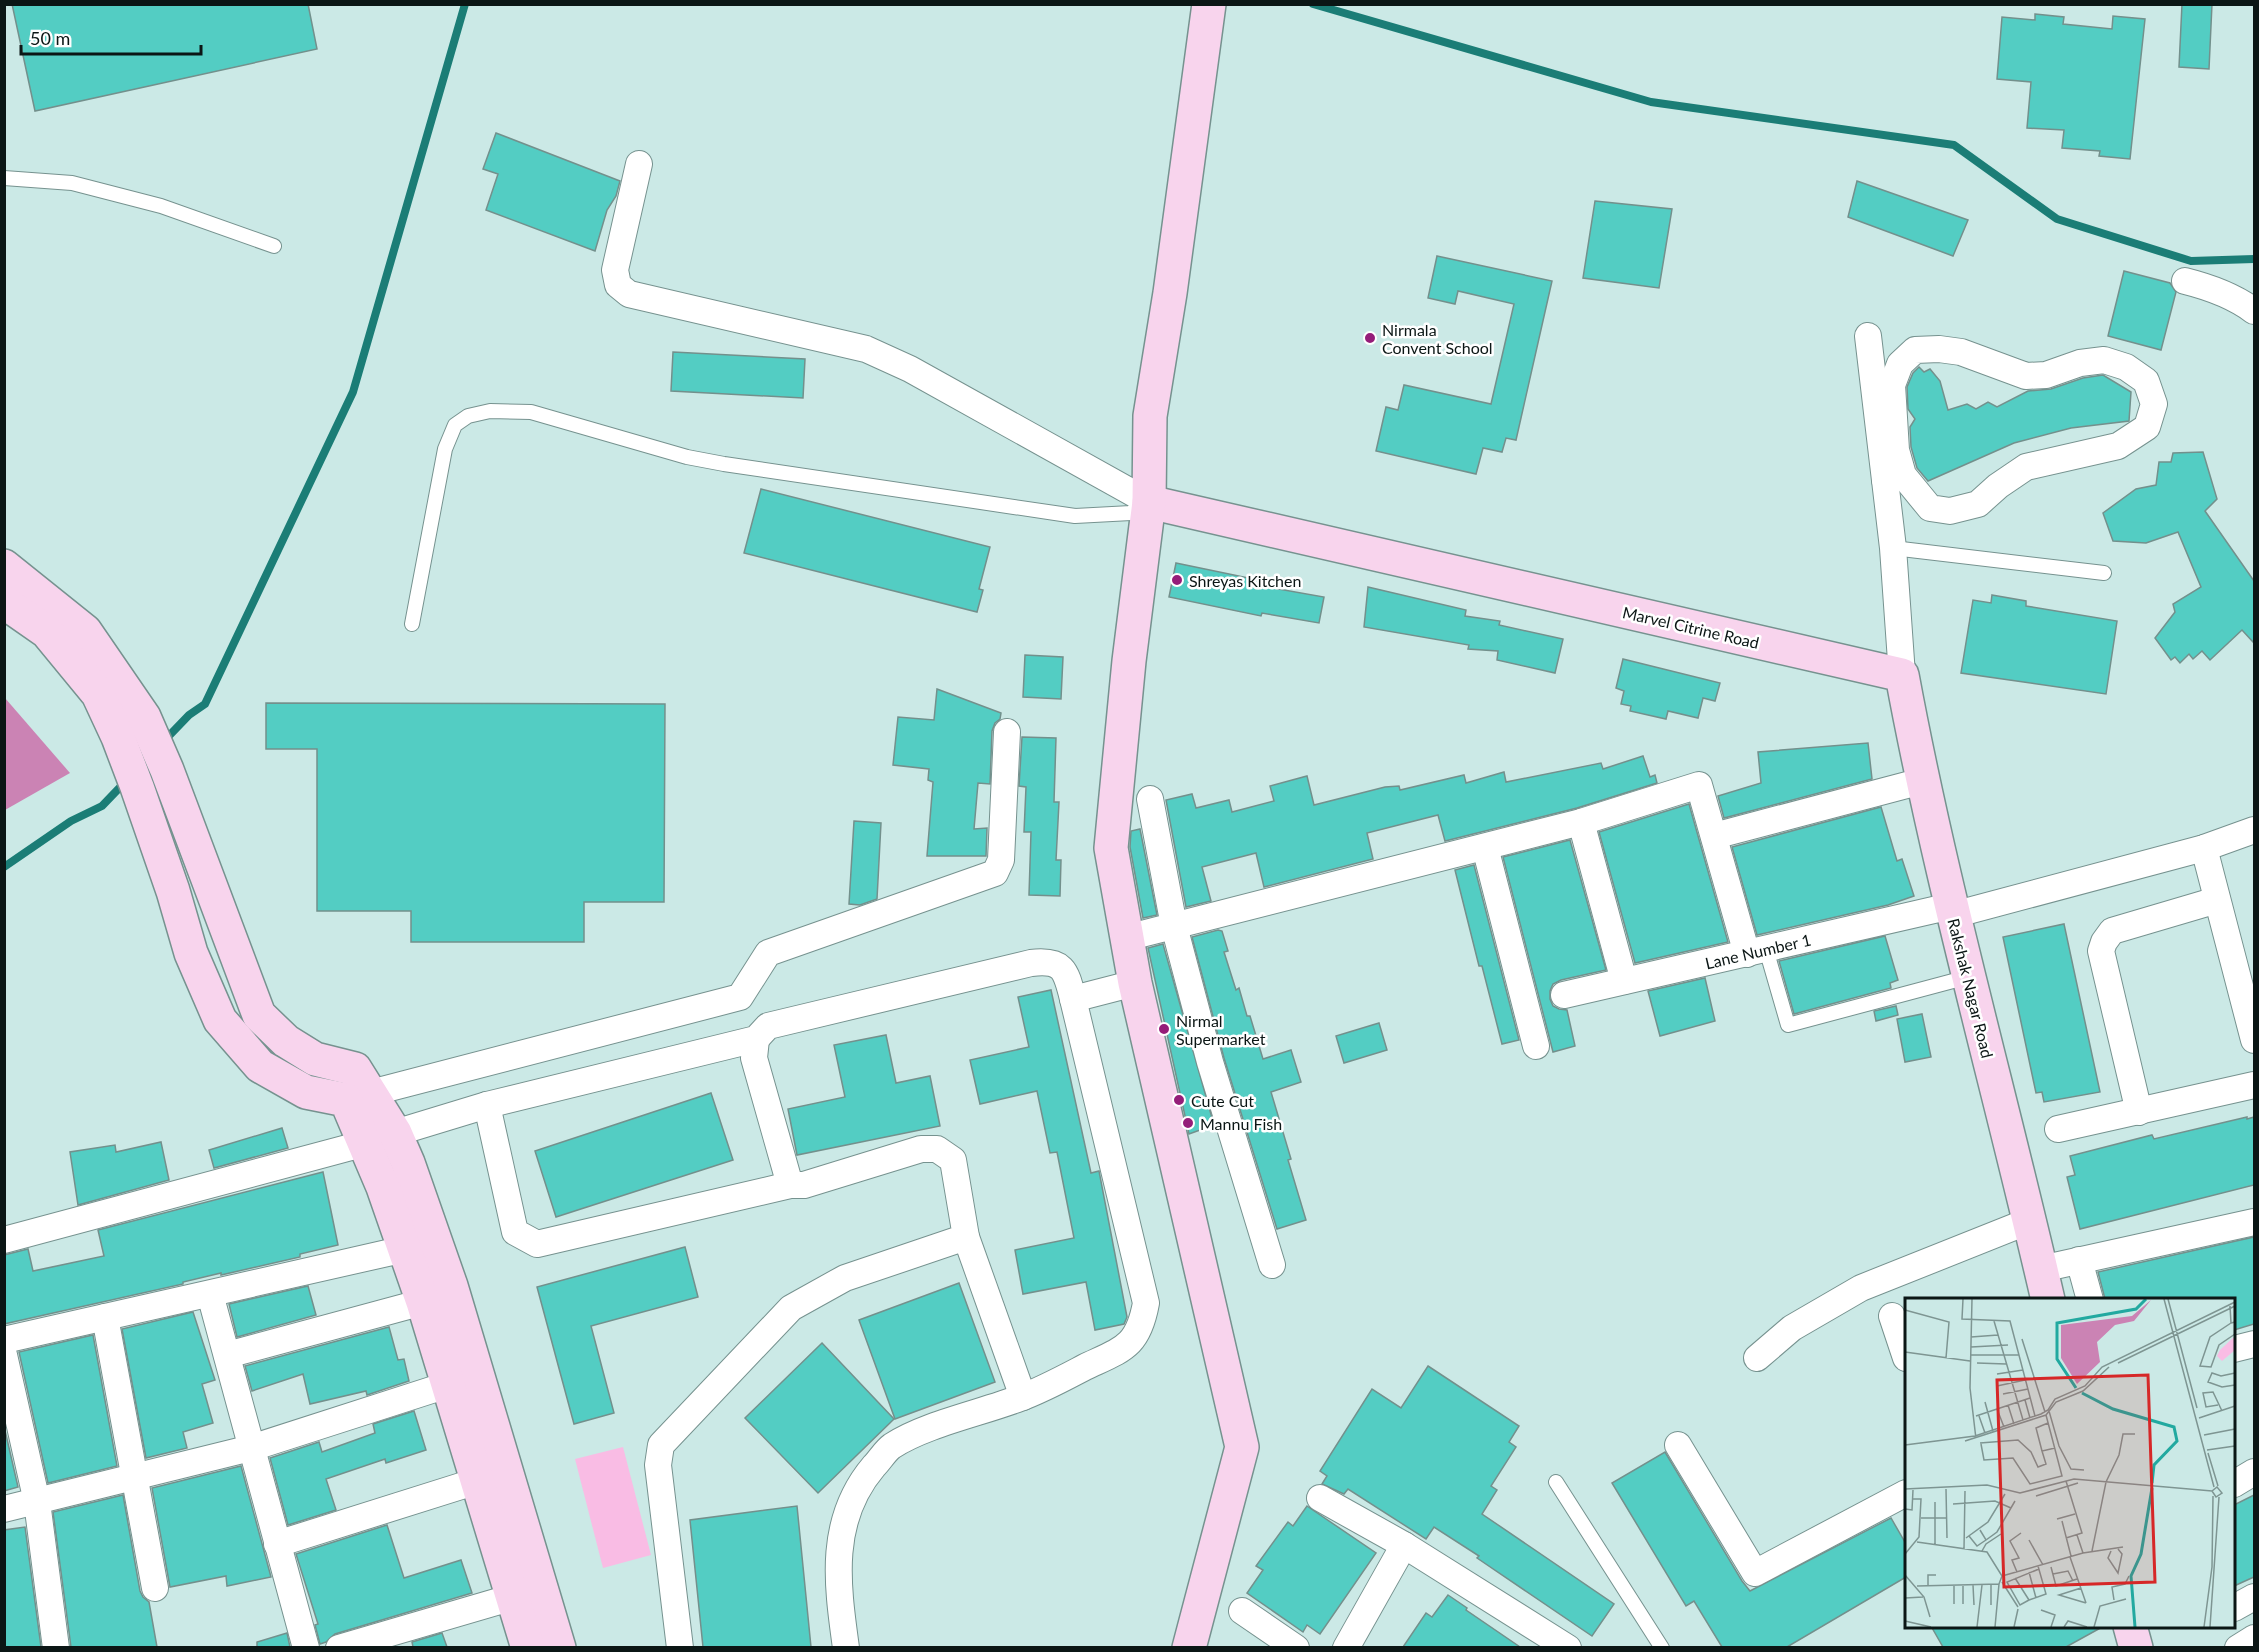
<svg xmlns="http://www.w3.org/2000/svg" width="2259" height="1652" font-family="Lato,sans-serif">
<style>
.green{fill:#f9bce4}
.forest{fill:#cb83b4}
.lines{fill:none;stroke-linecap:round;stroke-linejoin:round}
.stream{stroke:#1b7d76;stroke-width:8}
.building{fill:#53cdc3;stroke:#73908c;stroke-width:1.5}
.lane-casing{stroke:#76928f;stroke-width:16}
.street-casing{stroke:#76928f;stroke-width:28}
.secondary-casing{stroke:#76928f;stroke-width:36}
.lane{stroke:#fff;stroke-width:14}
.street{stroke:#fff;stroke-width:26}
.secondary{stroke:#f8d4ed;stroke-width:33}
.poi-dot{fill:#951d79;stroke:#fff;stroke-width:2}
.labels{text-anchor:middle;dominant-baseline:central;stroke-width:5;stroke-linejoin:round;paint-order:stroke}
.poi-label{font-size:16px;fill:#0b1615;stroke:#fff;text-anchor:start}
.street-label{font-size:16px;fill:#0b1615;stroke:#fff}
.inset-river{fill:none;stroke:#22a9a0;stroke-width:3}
.inset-road{fill:none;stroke:#7e9592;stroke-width:1.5}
.view{fill:#d62828;fill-opacity:0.15;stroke:#d62828;stroke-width:3}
.inset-edge{fill:none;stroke:#0b1615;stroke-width:3}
</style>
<rect width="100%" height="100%" fill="#cbe9e6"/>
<polygon class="green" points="623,1447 651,1555 603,1568 575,1459"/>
<polygon class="forest" points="5,698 70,773 5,810 4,810"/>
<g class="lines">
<g class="stream">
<polyline points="1313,4 1651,102 1954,145 2057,219 2191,261 2254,259"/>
<polyline points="163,742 189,715 205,704 353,392 465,4"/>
<polyline points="4,867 71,821 102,806 126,781"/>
</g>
</g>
<g class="building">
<polygon points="12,4 308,4 317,49 35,111"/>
<polygon points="2182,4 2212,4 2209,69 2179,67"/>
<polygon points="2035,14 2064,17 2063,24 2112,29 2113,16 2145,19 2130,159 2099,156 2100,151 2062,148 2064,130 2027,128 2031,82 1997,79 2002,17 2035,20"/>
<polygon points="496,133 620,181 616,196 607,210 595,251 486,210 498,174 483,169"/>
<polygon points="1857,181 1968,220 1953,256 1848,217"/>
<polygon points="1595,201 1672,209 1659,288 1583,278"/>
<polygon points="1437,256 1552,281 1516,440 1506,438 1502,452 1483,448 1476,474 1376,451 1386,407 1398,410 1404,385 1491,404 1514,304 1458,291 1455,304 1428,298"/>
<polygon points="2124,271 2170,283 2176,292 2161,350 2108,336"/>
<polygon points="673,352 805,359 803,398 671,391"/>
<polygon points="1919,367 1924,372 1930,369 1940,381 1948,410 1967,404 1976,409 1988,402 1997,407 2028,391 2051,389 2083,378 2103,375 2131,392 2129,421 2071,428 2014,443 1928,481 1917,468 1911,447 1910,427 1915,419 1908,409 1907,387 1913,373"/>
<polygon points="2203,452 2217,499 2205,511 2254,581 2254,643 2242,630 2210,660 2202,651 2193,659 2189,654 2180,663 2175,657 2171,660 2155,638 2175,612 2173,604 2201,587 2178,532 2146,543 2113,541 2103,513 2136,489 2156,485 2159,462 2171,462 2173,453"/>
<polygon points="761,489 990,547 979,589 983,590 977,612 744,553"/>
<polygon points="1176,563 1268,582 1267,587 1324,597 1319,623 1262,613 1261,616 1169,597"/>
<polygon points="1368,587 1466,610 1465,616 1500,621 1499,625 1563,639 1555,673 1497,660 1498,651 1468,649 1469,645 1364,627"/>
<polygon points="1992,595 2026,601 2026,606 2117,621 2106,694 1961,673 1973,600 1991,603"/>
<polygon points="1025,655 1063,657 1061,699 1023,697"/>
<polygon points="1623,659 1720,683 1715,701 1703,698 1698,718 1668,711 1666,719 1630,711 1631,706 1621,704 1624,691 1616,688"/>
<polygon points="937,689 1001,713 1000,719 995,723 992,731 990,784 978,783 974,829 987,828 986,856 927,856 933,782 928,780 929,769 893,765 898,717 934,720"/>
<polygon points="266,703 665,704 664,902 584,902 584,942 411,942 411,911 317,911 317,749 266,749"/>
<polygon points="1022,737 1056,738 1054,802 1059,802 1056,860 1061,860 1060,896 1029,895 1031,832 1024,832 1026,787 1019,786"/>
<polygon points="1868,743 1872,779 1724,818 1718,796 1761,783 1758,752"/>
<polygon points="1643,756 1650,777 1655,775 1657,783 1577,808 1445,841 1438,815 1367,833 1373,859 1264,887 1256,853 1202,867 1211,901 1186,907 1166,800 1192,794 1196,808 1229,800 1232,812 1274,801 1270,786 1307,776 1314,805 1385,787 1399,786 1400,790 1464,775 1466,783 1504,772 1506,782 1601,763 1603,769"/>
<polygon points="1689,804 1728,942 1635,963 1599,832"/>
<polygon points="1881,807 1897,861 1902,859 1914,896 1888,905 1757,935 1732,847"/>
<polygon points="854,821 881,823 877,899 860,905 849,904"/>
<polygon points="1140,829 1157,915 1143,918 1130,847 1131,831"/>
<polygon points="1570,840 1606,970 1561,980 1553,984 1550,991 1550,999 1553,1006 1559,1009 1567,1010 1575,1046 1553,1052 1503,857"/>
<polygon points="1474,865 1519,1040 1502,1044 1482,966 1479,966 1455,870"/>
<polygon points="2064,924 2100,1092 2044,1102 2042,1092 2036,1093 2003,937"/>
<polygon points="1218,930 1222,931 1228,951 1224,952 1236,990 1239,988 1247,1016 1250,1016 1263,1059 1291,1050 1301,1082 1271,1092 1291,1159 1288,1160 1306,1220 1277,1229 1224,1058 1192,937"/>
<polygon points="1885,936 1898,980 1890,983 1891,988 1794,1014 1779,961"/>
<polygon points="1163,944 1214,1125 1189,1134 1148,948"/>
<polygon points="1705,978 1715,1021 1660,1036 1648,991"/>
<polygon points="1051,990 1091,1173 1099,1171 1127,1317 1124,1324 1095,1330 1086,1282 1023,1294 1015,1250 1074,1238 1057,1152 1050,1153 1037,1091 980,1104 970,1060 1029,1047 1018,997"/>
<polygon points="1896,1006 1898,1015 1876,1021 1874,1011"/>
<polygon points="1922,1014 1931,1057 1905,1062 1897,1019"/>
<polygon points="1379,1023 1387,1050 1344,1063 1336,1036"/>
<polygon points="886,1035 896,1083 930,1076 940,1126 797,1155 788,1109 845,1097 834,1045"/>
<polygon points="711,1093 733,1160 556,1217 535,1151"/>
<polygon points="2247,1117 2247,1119 2254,1117 2254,1185 2080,1229 2067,1177 2075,1175 2070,1156 2152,1135 2154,1139"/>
<polygon points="282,1128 288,1148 214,1168 209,1150"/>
<polygon points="161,1142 169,1180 78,1205 70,1152 115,1145 116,1152"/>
<polygon points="323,1172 338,1245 300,1254 300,1257 221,1275 221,1273 183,1282 183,1284 4,1324 4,1255 28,1249 33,1271 104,1256 98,1230"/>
<polygon points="2254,1237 2254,1324 2234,1330 2234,1299 2105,1299 2098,1272"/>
<polygon points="685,1247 698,1297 591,1326 614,1413 574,1424 537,1287"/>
<polygon points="959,1283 995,1382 895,1419 859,1320"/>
<polygon points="308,1286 316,1315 237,1337 229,1304"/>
<polygon points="193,1312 215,1380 202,1384 213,1423 183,1432 187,1448 146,1458 122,1329"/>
<polygon points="389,1327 398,1360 404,1359 409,1381 367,1395 366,1391 310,1404 303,1374 252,1391 245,1366"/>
<polygon points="93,1335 117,1466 48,1483 19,1352"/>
<polygon points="822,1343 894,1419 818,1493 745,1418"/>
<polygon points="1428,1366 1519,1426 1509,1442 1516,1447 1491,1486 1497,1490 1482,1514 1614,1604 1592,1636 1477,1558 1479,1556 1434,1527 1426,1539 1348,1489 1344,1494 1322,1484 1327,1476 1320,1471 1372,1389 1401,1408"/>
<polygon points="414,1411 426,1450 386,1463 385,1459 326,1479 336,1510 288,1525 270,1458 319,1442 322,1452 375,1433 373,1424"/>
<polygon points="4,1426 18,1487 4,1491"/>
<polygon points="1665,1452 1742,1581 1750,1591 1891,1518 1906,1544 1906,1577 1787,1647 1722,1647 1694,1601 1686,1606 1612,1483"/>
<polygon points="241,1466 271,1577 227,1586 226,1576 170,1587 152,1488"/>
<polygon points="123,1495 140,1591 143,1597 149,1602 157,1647 71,1647 53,1512"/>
<polygon points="2254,1495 2254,1577 2234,1586 2234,1505"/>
<polygon points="797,1506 811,1647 703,1647 690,1520"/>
<polygon points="1307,1506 1376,1553 1320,1634 1307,1625 1303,1632 1247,1593 1263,1570 1256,1566 1288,1522 1293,1526"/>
<polygon points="387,1525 404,1578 461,1560 472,1593 335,1634 326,1642 320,1644 315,1625 318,1624 296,1554"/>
<polygon points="25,1527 41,1647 4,1647 4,1530"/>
<polygon points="1448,1595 1467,1608 1466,1610 1520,1647 1403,1647 1426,1613 1432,1617"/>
<polygon points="1931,1626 2104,1626 2066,1647 1943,1647"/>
<polygon points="287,1633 290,1647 257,1647 257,1642"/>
<polygon points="442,1633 447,1647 413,1647 412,1642"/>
</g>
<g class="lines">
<g class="lane-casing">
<g id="lane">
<polyline points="4,178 72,183 161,206 274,246"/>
<polyline points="1893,548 2104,573"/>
<polyline points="412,624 445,449 455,425 468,416 490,411 531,412 687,457 724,464 1075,516 1131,513 1145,500"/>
<polyline points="1766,949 1788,1025 1968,977"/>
<polyline points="1556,1482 1662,1648"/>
</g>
</g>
<g class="street-casing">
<g id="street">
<polyline points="639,164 615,270 618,285 629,294 866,349 910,369 1149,502"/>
<path d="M2185 281C2209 287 2234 296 2254 311"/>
<polyline points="1868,336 1893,548 1902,675"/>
<polyline points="1885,480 1903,475 1896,450 1892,385 1900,364 1915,350 1939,349 1961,352 2026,376 2046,375 2080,363 2104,360 2126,367 2146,381 2154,404 2147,427 2118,446 2026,467 1998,486 1978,504 1950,511 1930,508 1903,475"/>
<polyline points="1150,799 1174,926 1210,1062 1272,1265"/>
<polyline points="1581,822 1624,981"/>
<polyline points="1714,836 1922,781"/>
<polyline points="1485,847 1536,1046"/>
<polyline points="2204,848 2254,1040"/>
<polyline points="1953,915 2204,848 2254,830"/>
<polyline points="1126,938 1581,822 1699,785 1747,954"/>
<polyline points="1564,995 1951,906"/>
<polyline points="1073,999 1135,983"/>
<polyline points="355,1097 740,997 768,953 995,873 1001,860 1007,732"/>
<polyline points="487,1105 515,1232 537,1244 790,1185"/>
<polyline points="2139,1112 2101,951 2104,942 2112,931 2217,900"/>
<polyline points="2058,1129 2254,1085"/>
<path d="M395 1133 487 1105 756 1039 768 1026 1031 963C1064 959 1066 971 1073 999L1146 1303C1138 1347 1123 1349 1085 1367 1064 1378 1042 1390 1020 1398 981 1413 926 1424 892 1446 885 1451 880 1460 874 1466 828 1520 837 1583 846 1648"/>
<polyline points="966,1237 1023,1397"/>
<polyline points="4,1240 366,1143"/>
<polyline points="2079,1260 2090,1300"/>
<polyline points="2041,1269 2254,1222"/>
<polyline points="210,1294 306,1648"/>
<polyline points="1892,1316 1906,1358"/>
<polyline points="105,1317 155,1588"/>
<polyline points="4,1340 405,1249"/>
<polyline points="2234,1349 2254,1344"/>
<polyline points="4,1355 37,1502 56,1648"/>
<polyline points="227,1355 423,1302"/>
<polyline points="1757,1358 1792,1328 1861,1288 2029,1221"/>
<polyline points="1678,1445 1755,1573 1906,1493"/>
<polyline points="2234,1484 2254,1472"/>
<polyline points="1320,1498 1404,1545 1568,1648"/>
<polyline points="4,1509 251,1448 447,1385"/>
<polyline points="277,1544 477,1481"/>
<polyline points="2234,1608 2254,1597"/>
<polyline points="1242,1611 1296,1648"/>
<polyline points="339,1648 513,1597"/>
<polyline points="680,1648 658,1465 661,1445 791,1308 845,1278 966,1237 953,1160 937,1149 921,1149 804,1185 790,1185 754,1058 756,1039"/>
<polyline points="1346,1648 1404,1545"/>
<polyline points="2238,1648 2254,1638"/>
</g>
</g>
<g class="secondary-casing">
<g id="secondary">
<path d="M1149 502 1902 675C1941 886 2000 1091 2048 1300"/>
<polyline points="4,566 85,631 144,717 167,770 259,1015 286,1041 315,1059 355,1069 395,1133 408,1163 451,1286 559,1648"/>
<polyline points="4,602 47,632 98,694 118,737 137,787 173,891 191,953 220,1020 260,1066 306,1092 346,1100 383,1187 423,1302 528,1648"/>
<polyline points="2130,1626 2136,1648"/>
<polyline points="1189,1648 1242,1447 1135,983 1111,848 1129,661 1149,502 1150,416 1170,293 1209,4"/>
</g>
</g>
<use href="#lane" class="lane"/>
<use href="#street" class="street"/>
<use href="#secondary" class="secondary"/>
</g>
<g class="poi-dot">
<circle cx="1370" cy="338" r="6"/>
<circle cx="1177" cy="580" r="6"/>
<circle cx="1164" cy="1029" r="6"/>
<circle cx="1179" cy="1100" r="6"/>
<circle cx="1188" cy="1123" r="6"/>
</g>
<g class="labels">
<g class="poi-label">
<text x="1382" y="329">Nirmala<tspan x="1382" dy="18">Convent School</tspan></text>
<text x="1189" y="580">Shreyas Kitchen</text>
<text x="1176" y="1020">Nirmal<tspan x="1176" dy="18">Supermarket</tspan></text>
<text x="1191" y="1100">Cute Cut</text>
<text x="1200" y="1123">Mannu Fish</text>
</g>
<g class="street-label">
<text transform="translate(1691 627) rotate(13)">Marvel Citrine Road</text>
<text transform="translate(1758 951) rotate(-13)">Lane Number 1</text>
<text transform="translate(1971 988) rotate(76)">Rakshak Nagar Road</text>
</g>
</g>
<g transform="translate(1905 1298)">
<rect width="330" height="330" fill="#cbe9e6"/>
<path d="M330 38V52L317 63 312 58 315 52Z" fill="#f9bce4"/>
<path d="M246 2 229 23 210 27 192 44 195 64 172 86 156 60V27L227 18Z" fill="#cb83b4"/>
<path class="inset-river" d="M171 90 152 61V25L231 11 241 1M177 95 208 111 269 129 272 143 249 167 247 185M230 329 226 278 236 256 247 190"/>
<path class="inset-road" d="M58 1 57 21 105 23 130 118M67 1 65 90 71 141M259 1 309 189M263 1 292 110M325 8 326 25 330 24M0 12 44 24 41 60M89 23 118 122M326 25 305 39 295 68 306 69 314 47 330 36M66 39 93 37M117 41 140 114M66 49 103 47M0 54 65 63M66 57H114M72 65 101 66M213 65 330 8M330 75 316 78 307 75 303 84 317 89 330 87M92 76 118 72M92 88 120 82M98 96 123 91M120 102 125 120M80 104 88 133M103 107 109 126M313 107 301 109 298 95 308 94 317 113M92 111 99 129M144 113 154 148 166 171 179 172M71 118 125 100M74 118 80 135M294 120 330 108M299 137 330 131M60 143 141 117 151 104 178 93 204 69M75 145 113 142 126 154 133 169 141 166 137 153 150 150M76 146 79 162 108 160 125 186 157 178 141 117M0 147 70 138 136 116 143 112 150 101 180 88 197 69 330 4M302 152 330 148M137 153 131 130 143 125M303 155 313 188M161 183 177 235 161 240M0 191 82 187 115 195 169 181 307 193 312 189 317 195 311 199 307 193M41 191 42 240M131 198 173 185M48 206 90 203 106 210M0 211 7 212 8 192M16 220H42M152 221 170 216M157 223 166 258M75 232 81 242 92 234 110 203M172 237 178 255M64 238 72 248 81 242M61 240 83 224 100 196M124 242 138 267M12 244 82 254 97 278M30 247V204M59 251 60 193M77 253 81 246 96 236M187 253 201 184 214 157 218 136H230M206 253 203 260 213 275 217 256 213 251M0 256 14 239 16 201H7M165 259 181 305M146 269 151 288 172 281M112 274 107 262 114 260 105 243 116 235M124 274 131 300M148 276 163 273 168 283M0 277 19 299 25 319M97 278 178 255 218 249M110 280 124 302 141 296 133 268M97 284 113 309M86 286V307M49 287V306M58 287V306M68 287 69 307M12 288 94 286 97 278M23 288V277H31M176 290 154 297 181 305M0 300 18 299M124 302 115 307 102 284 134 271M209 302 207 289 220 286 224 278M136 312 150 317 146 329M0 323 26 329M72 329 77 287M90 329 94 286M109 329 113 311M159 329 163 323 182 329M189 329 195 308 221 301M299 329 307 269 308 198M305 329 314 199"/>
<path class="view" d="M243 77 250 284 99 289 92 82Z"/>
<rect width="330" height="330" class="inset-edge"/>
</g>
<rect width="2259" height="1652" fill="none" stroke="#0b1615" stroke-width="12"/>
<path d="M21 45v9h180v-9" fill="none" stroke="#0b1615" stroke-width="3"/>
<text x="30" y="45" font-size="18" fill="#0b1615" stroke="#ffffff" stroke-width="4.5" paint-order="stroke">50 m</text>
</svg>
